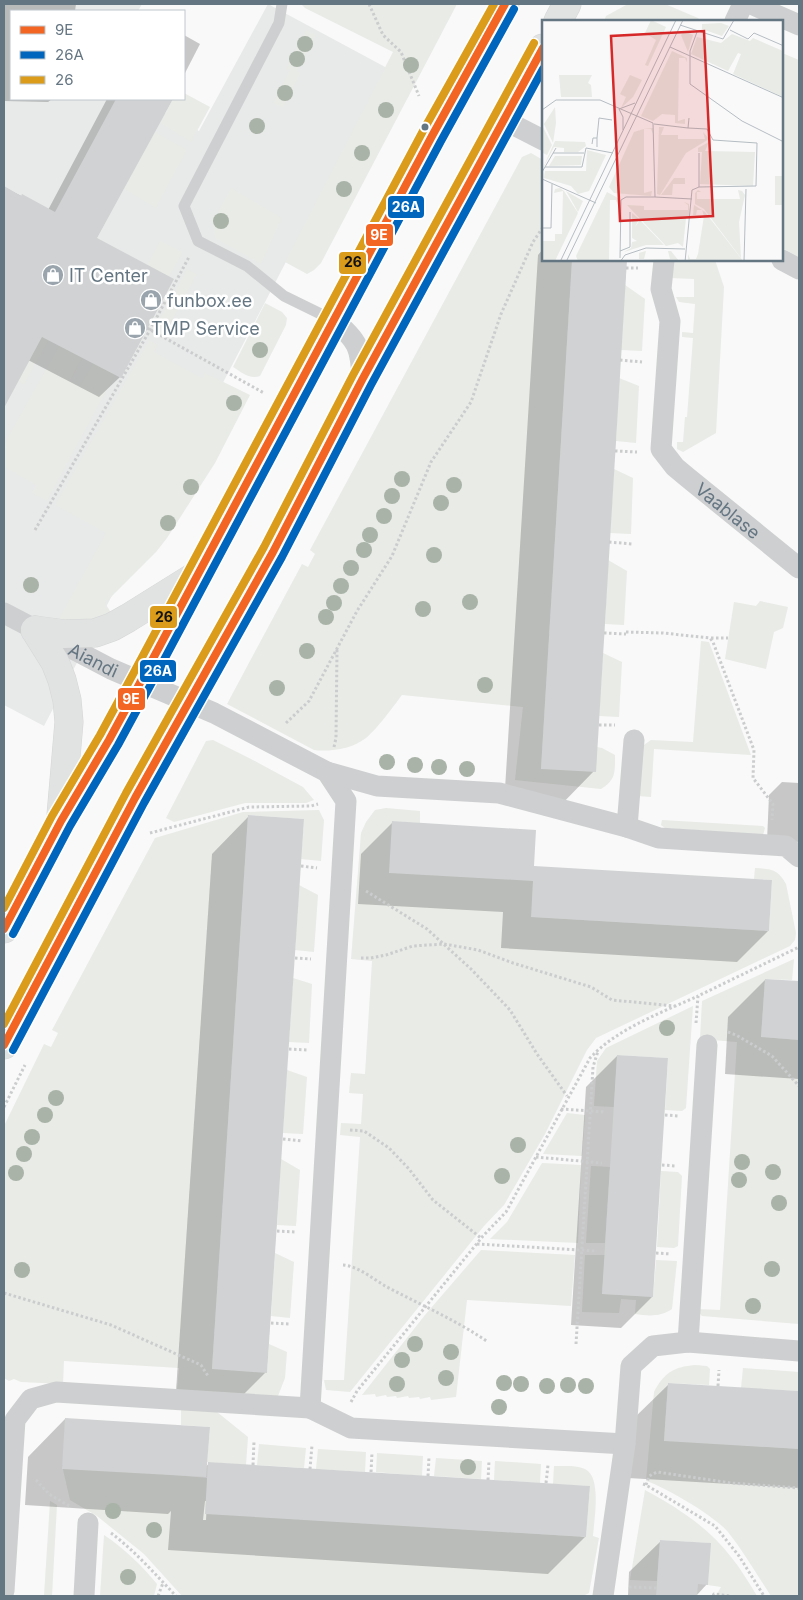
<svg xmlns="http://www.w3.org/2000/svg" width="803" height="1600" font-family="Inter,sans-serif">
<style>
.built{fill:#e8e9e9}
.green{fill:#e8ebe6}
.shadow{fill:#0003;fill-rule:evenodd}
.building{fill:#d0d2d3}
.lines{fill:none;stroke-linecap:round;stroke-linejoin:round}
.secondary-casing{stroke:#d5d6d7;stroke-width:29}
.path{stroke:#cbcccd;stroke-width:3;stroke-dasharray:2.5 2.5;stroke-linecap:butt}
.lane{stroke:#cecfd0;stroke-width:11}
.street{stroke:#cecfd0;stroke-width:21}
.secondary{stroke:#e1e2e2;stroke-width:28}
.bus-1-casing{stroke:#fff;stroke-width:11}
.bus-2-casing{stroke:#fff;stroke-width:11}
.bus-3-casing{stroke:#fff;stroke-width:11}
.bus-1{stroke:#f26522;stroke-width:8}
.bus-2{stroke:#0065bd;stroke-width:8}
.bus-3{stroke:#da9c1a;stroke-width:8}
.tree{fill:#a9b3a7}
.bus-dot{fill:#657683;stroke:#fff;stroke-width:2}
.labels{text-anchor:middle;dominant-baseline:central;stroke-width:5;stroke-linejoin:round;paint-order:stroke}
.poi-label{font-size:18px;fill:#657683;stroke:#fff;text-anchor:start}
.street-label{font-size:18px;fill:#657683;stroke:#fff}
.inset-road{fill:none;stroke:#b5bdc3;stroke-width:1}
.view{fill:#d62828;fill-opacity:0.15;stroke:#d62828;stroke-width:2.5}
.inset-edge{fill:none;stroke:#657683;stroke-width:2.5}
.line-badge{stroke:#fff;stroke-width:2}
.badge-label{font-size:14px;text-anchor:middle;font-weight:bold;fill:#fff}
.pale-badge-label{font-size:14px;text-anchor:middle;font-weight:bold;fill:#111}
</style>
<rect width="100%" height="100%" fill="#f9f9f9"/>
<polygon class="built" points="4,4 142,4 138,11 11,11 11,99 138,99 199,131 268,4 387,68 44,726 4,705"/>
<g class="green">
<polygon points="301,4 457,4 321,263 314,270 307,274 285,262 393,52 305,8"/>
<polygon points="628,4 665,4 698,18 701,21 604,21 606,16"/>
<polygon points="306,30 316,35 297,71 301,73 283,108 273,103 290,70 286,68"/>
<polygon points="782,53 799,60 799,257 782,248"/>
<polygon points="184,93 210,107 191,142 160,123 173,99 184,99"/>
<polygon points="155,132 187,150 156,208 124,189"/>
<path d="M531 153 543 160V260H572L541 768 597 747 602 748 615 755C615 772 616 780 601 789L515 780 523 707 402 695C393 707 377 729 366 738 352 749 330 752 314 750L227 704 302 564 308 567 315 554 310 550 522 157Z"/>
<path d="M231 188 282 218 261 264 215 238C210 219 223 204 231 188Z"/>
<polygon points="160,241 183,252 169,277 147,265"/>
<polygon points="673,260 715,260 724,287 716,433 683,452 677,449 677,442 683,442 685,417 687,417 693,338 682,337 682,332 693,333 695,304 679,302 676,297 694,297 694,279 671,278"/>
<polygon points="187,269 197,274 167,330 157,324"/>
<polygon points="625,285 645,299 642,351 621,350"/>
<path d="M265 303 282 312 287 318 286 325 260 376C250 380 241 372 233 367Z"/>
<polygon points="46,330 52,334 24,385 18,381"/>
<polygon points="149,340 158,345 154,352 202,378 205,373 250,395 215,463 167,538 156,552 105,603 113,616 101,622 57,622 106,533 55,505"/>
<polygon points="59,346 82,358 70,381 80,386 93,363 115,375 47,501 32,493 36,485 4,467 4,444"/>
<polygon points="619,378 639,386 636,443 616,441"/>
<polygon points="614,469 633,478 631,534 610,533"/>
<polygon points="608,560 627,571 624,625 605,624"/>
<polygon points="760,601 788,607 783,628 774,632 766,669 725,659 734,602 756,606"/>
<polygon points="701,641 709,642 751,755 654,749 651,797 638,796 641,747 651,740 693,742"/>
<polygon points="603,653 622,662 619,717 599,716"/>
<polygon points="213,740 251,759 303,787 314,800 306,803 245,803 174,822 166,818 206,741"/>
<path d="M386 808 420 811V823L392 821 533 881 532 917 769 931 772 880 754 879 755 868C771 869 778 869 786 884L796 933 795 940 790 946 596 1038 587 1050 545 1134 504 1205 484 1226 350 1392 326 1390 324 1380H344L360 1137 340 1135 341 1123 361 1124 363 1094 349 1093 351 1073 365 1074 372 961 351 959 361 833 366 822 375 810Z"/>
<polygon points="319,810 324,820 321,861 301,859 304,819 248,815 212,1368 267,1372 269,1344 287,1352 285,1378 278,1396 177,1390 179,1368 64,1361 63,1384 21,1382 14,1379 9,1381 4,1378 4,1126 44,1044 51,1047 58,1033 52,1030 155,838 243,812"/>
<polygon points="662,820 763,826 765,828 763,835 665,828 661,825"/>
<polygon points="299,885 318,895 314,952 295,950"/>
<polygon points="794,959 792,980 765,979 761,1037 799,1040 799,1324 702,1316 696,1309 720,1310 737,1042 700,1039 702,1001"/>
<polygon points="293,978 312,984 309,1043 289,1042"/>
<polygon points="693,1006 686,1108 682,1111 665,1110 668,1058 617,1055 614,1107 594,1106 597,1061 606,1048"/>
<polygon points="287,1070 307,1077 303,1134 283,1133"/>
<polygon points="567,1113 585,1115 582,1156 543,1154"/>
<polygon points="281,1159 300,1170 296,1226 277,1225"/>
<polygon points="542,1163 581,1165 578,1243 490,1239 507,1222"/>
<polygon points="591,1166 610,1167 605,1243 586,1243"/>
<polygon points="661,1171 678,1172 682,1176 678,1246 674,1248 657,1247"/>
<polygon points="481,1250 575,1255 571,1306 467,1300 456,1397 431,1400 430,1397 420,1399 419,1397 409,1398 408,1396 397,1398 396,1396 387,1397 386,1395 376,1397 375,1394 362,1395 425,1315"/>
<polygon points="275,1253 294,1262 290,1318 271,1316"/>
<path d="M585 1255H605L602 1294 653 1297 656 1260 677 1261 672 1309C660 1317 649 1316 635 1314L636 1300 621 1299 619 1313 582 1312Z"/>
<path d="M695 1365 707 1366 710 1369 709 1385 668 1383 664 1440 799 1449V1596H771C757 1575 744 1552 728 1532 716 1517 664 1486 646 1481L654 1392C664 1373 673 1367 695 1365Z"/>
<polygon points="743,1368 799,1372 799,1391 741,1388"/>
<polygon points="181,1407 212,1408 248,1437 246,1465 207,1462 210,1427 181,1425"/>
<polygon points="259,1444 306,1448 304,1468 257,1465"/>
<polygon points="318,1449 366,1452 365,1472 316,1469"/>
<polygon points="377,1453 423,1456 422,1476 376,1472"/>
<polygon points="436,1458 482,1461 481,1479 434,1476"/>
<polygon points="495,1461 541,1464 540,1483 494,1480"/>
<path d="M62 1465 207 1478 237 1515 586 1537 590 1486 553 1484 554 1466C563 1466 577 1465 585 1469 602 1477 594 1520 593 1536L599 1538 589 1593 583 1596H182L144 1554 97 1516 70 1500Z"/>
<path d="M645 1490C677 1507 709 1528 731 1557 741 1569 749 1583 757 1596H716L721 1587 708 1585 710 1543 660 1540 657 1581 630 1580Z"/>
<polygon points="50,1501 57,1505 52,1596 44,1596"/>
<path d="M104 1535C125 1549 141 1565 157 1584L154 1596H100Z"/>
</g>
<g class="shadow">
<polygon points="4,4 76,4 75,11 11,11 11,99 52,99 48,102 4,101"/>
<polygon points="184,35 200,44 184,75"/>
<polygon points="107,99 171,99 96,239 120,377 99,397 28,360 4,403 4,187 48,210"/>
<polygon points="543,249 543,260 625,260 594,771 557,809 504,805 538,255"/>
<polygon points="782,782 799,783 799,842 767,841 769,795"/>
<polygon points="249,816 266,1372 229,1409 175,1406 212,854"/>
<polygon points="393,822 533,867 768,931 737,962 501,948 503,912 358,904 361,854"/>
<polygon points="765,980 799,982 799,1079 725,1074 728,1017"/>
<polygon points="617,1056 652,1297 621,1328 571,1325 586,1087"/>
<polygon points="669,1384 799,1392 799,1488 628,1478 631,1421"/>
<path d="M65 1419 206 1466 209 1464 585 1537 548 1574 168 1550 171 1511 168 1514 25 1505 28 1457ZM205 1501H207L206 1520H203Z"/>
<polygon points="661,1541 707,1584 696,1596 628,1596 629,1572"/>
</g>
<g class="building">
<polygon points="116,99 173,99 97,238 174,279 121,378 42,337 4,408 4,186 21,196 22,194 55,212"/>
<polygon points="572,260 627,260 596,772 541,769"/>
<polygon points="248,815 304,819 267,1373 212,1369"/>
<polygon points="392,821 536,830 534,866 772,880 769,931 531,917 533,881 389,873"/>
<polygon points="765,979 799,981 799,1040 761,1037"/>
<polygon points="617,1055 668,1058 653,1297 602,1294"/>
<polygon points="668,1383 799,1391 799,1449 664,1441"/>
<polygon points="65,1418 210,1427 206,1477 62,1469"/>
<polygon points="208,1462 590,1486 586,1537 205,1514"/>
<polygon points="660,1540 711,1543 708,1585 698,1584 697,1596 656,1596"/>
</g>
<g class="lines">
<g class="secondary-casing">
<g id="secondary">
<polyline points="558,21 567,4"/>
<polyline points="35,630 55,662 62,680 67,700 69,722 61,815"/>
<polyline points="35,630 65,634 95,633 112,627 128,618 197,575"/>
<polyline points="4,929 61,821 109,740 141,681 432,136 505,4"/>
<polyline points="4,1045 135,798 273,552 362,380 543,48"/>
</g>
</g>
<g class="path">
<polyline points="369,4 383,35 401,52 419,96"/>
<polyline points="626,268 638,268"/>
<polyline points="147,328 264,393"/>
<polyline points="620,360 642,362"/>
<polyline points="615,451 637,452"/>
<polyline points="35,530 150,330 189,257"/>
<polyline points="609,542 632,544"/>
<polyline points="626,632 663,633 710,638 713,642 754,750 753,778 773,804 772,820"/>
<polyline points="604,633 626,634"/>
<polyline points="711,638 728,638"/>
<polyline points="286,723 309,701 357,611 392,556 431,462 471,402 501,314 533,242 543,227"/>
<polyline points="599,725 615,725"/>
<polyline points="334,747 336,738 337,649"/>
<polyline points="150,833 249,807 311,806 318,804"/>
<polyline points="301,866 317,868"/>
<polyline points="366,891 427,929 471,969 510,1010 537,1054 567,1096"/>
<polyline points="295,958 311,959"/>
<polyline points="361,958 371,958 386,955 413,946 444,944 478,950 513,963 591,987 612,1000 675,1006"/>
<polyline points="696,1023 698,996 799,947"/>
<polyline points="728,1032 736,1035 772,1056 799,1086"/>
<polyline points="289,1049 308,1050"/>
<polyline points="4,1107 25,1065"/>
<polyline points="561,1109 605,1112"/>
<polyline points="665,1115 679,1116"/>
<polyline points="350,1130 364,1131 389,1148 409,1169 433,1200 481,1238"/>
<polyline points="283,1139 302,1141"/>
<polyline points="536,1157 602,1163"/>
<polyline points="662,1165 676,1166"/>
<polyline points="277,1231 296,1232"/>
<polyline points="477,1244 597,1251"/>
<polyline points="656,1253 671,1254"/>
<path d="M343 1265C358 1266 373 1279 387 1287 421 1305 456 1320 488 1342"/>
<polyline points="4,1293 111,1325 201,1365 208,1376"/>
<polyline points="271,1323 290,1324"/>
<polyline points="576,1344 593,1067 598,1051"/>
<polyline points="718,1386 719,1370"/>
<path d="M351 1402 357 1391 483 1236 506 1212 590 1058C618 1028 661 1013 698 996"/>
<polyline points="253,1465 254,1441"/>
<polyline points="310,1469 312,1445"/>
<polyline points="371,1472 372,1453"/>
<polyline points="428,1476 429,1457"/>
<polyline points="36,1480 49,1494 71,1507"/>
<polyline points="488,1480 489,1461"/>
<polyline points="546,1483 548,1465"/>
<polyline points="643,1484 646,1485 715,1526 739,1556 764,1596"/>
<polyline points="646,1485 649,1476 657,1472 731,1483 799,1488"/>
<path d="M111 1533C135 1551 155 1574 176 1596"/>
<polyline points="629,1587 657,1588"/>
<polyline points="158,1596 163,1583"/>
<polyline points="713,1596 714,1594 730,1596"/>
</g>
<polyline class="lane" points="282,4 279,23 184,206 198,241 247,266 284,296 333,320"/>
<g class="street">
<polyline points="751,4 799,25"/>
<polyline points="735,21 743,4"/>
<polyline points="504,120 543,140"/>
<path id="s1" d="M664 260 661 289 670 321 661 449 675 467 687 477 799 568"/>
<polyline points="782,260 799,269"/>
<path d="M333 320C358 340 361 348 362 380"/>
<path id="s2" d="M4 613 111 669 214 713 327 772 346 801 310 1408 351 1428 625 1444"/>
<polyline points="634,740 627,827 659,838 786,846 799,857"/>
<polyline points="327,772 377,786 499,793 627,827"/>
<polyline points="688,1342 707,1045"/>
<polyline points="4,1591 15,1420 31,1399 56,1392 310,1408"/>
<polyline points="84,1596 88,1523"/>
<polyline points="603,1596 625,1444 631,1366 653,1346 688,1342 799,1351"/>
</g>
<use href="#secondary" class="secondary"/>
<g class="bus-1-casing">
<g id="bus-1">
<polyline points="4,929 61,821 109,740 141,681 432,136 505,4"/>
<polyline points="4,1045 135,798 273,552 362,380 543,48"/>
</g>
</g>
<g class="bus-2-casing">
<g id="bus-2">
<polyline points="13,934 70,826 118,745 150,686 441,141 514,9"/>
<polyline points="13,1050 144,803 282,557 371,385 543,69"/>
</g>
</g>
<g class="bus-3-casing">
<g id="bus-3">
<polyline points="4,908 52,816 100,735 132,676 423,131 494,4"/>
<polyline points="4,1024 126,793 264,547 353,375 534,43"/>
</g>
</g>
<use href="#bus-1" class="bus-1"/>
<use href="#bus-2" class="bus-2"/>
<use href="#bus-3" class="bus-3"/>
</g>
<g class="tree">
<circle cx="305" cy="44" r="8"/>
<circle cx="297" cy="59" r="8"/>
<circle cx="411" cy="65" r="8"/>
<circle cx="285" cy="93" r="8"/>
<circle cx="386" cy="110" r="8"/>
<circle cx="257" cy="126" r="8"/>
<circle cx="362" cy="153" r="8"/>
<circle cx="344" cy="189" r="8"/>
<circle cx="221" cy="221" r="8"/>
<circle cx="260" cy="350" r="8"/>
<circle cx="234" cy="403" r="8"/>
<circle cx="402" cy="479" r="8"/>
<circle cx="454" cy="485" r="8"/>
<circle cx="191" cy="487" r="8"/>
<circle cx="392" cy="496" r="8"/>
<circle cx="441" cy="503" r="8"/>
<circle cx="384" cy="516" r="8"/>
<circle cx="168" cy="523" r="8"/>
<circle cx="370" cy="535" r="8"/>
<circle cx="364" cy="550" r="8"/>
<circle cx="434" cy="555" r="8"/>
<circle cx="351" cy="568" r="8"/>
<circle cx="31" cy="585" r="8"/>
<circle cx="341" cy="586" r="8"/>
<circle cx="470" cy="602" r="8"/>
<circle cx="334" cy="603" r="8"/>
<circle cx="423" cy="609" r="8"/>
<circle cx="326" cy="617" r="8"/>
<circle cx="307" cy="651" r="8"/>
<circle cx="485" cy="685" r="8"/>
<circle cx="277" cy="688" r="8"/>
<circle cx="387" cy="762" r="8"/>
<circle cx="415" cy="765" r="8"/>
<circle cx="439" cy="767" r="8"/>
<circle cx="467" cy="769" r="8"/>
<circle cx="667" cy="1028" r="8"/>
<circle cx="56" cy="1098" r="8"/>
<circle cx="45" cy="1115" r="8"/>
<circle cx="32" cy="1137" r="8"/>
<circle cx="518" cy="1145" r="8"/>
<circle cx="24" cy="1154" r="8"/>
<circle cx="742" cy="1162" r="8"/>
<circle cx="773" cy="1172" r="8"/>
<circle cx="16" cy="1173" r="8"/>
<circle cx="502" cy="1176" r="8"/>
<circle cx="739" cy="1180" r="8"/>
<circle cx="779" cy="1203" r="8"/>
<circle cx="772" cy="1269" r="8"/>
<circle cx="22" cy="1270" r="8"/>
<circle cx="753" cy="1306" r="8"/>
<circle cx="415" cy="1344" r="8"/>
<circle cx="451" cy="1352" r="8"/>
<circle cx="402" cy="1360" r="8"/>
<circle cx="446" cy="1378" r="8"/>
<circle cx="504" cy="1383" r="8"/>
<circle cx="397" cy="1384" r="8"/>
<circle cx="521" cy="1384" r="8"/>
<circle cx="568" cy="1385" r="8"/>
<circle cx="547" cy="1386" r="8"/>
<circle cx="586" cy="1386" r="8"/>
<circle cx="499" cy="1407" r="8"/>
<circle cx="468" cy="1467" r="8"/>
<circle cx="113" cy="1511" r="8"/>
<circle cx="154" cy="1530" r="8"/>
<circle cx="128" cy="1577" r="8"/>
</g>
<defs>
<g id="shop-disc" transform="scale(1.125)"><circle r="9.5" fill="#99a4ac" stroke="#fff"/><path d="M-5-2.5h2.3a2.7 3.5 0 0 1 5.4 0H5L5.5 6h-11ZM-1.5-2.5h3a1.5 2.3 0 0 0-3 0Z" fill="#fff"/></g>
</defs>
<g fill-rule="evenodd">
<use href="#shop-disc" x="53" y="275"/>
<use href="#shop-disc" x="151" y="300"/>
<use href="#shop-disc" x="135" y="328"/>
</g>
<circle class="bus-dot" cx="425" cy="127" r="4.5"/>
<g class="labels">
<g class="poi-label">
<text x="69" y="275">IT Center</text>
<text x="167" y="300">funbox.ee</text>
<text x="151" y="328">TMP Service</text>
</g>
<g class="street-label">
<text stroke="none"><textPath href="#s1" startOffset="282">Vaablase</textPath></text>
<text stroke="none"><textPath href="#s2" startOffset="101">Aiandi</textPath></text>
</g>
</g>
<g transform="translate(542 20)">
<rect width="241" height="241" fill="#f9f9f9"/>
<path d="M109 0 124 7 106 46 103 45 114 20 103 13ZM179 3 187 6 180 16 160 9V4ZM143 11 151 15 146 32 139 15ZM190 14 208 21 211 18 241 31V77L191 54 199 34 196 33 186 51 149 34 155 17 179 23ZM130 31 145 38V42L143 38H137L136 101 143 99V104L133 103V95L120 94 111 101 99 96ZM17 55H50L46 63 49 65 50 77H19ZM88 55 100 60 91 77 79 88 84 77 78 74ZM13 87 14 103 11 123 2 104ZM1 107 10 125 5 135 1 133ZM117 107H122L119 115H136V119H163L161 112 167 119 144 133 118 175 115 174ZM111 108V114L109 109H102V173L110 171 109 176 72 173 67 167 92 112 102 109ZM13 121 43 122 44 126 36 132H22V128L12 127 0 150ZM167 122 163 131 213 132 211 166 158 164 160 132H156V128ZM45 130 64 135 47 171 36 174 29 166 2 158 3 151H44ZM13 136H40L39 145 7 146ZM233 156H241V185H233ZM132 158H143V164H131L130 175H119ZM18 168 22 171 36 193 13 241 0 242V221H13V214H20L21 171 12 173 13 169ZM156 170 159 172H155V179H198L196 170 200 171 203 175 197 202 199 238 162 189 153 184V173ZM24 171 41 181 36 192 27 176ZM65 172 76 178V185L74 180H68L67 241H36L34 236ZM142 182 147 184V197L144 198 141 227 136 223 124 226 85 185 102 186V190H146V185ZM152 185 163 192 201 241 146 242V234L148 239H154L156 234 162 196 160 190H155L154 195H151ZM90 193 97 199 93 207 98 200 122 225H104L82 232 89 228 90 222 95 221V210V221L90 218ZM104 231 102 239H128L126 231H129L137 241 97 239V233Z" fill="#e8ebe6"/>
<path class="inset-road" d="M138 5 181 19 192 0M188 10 206 19 212 13 242 26M155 12 148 31V64L200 101 242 122M128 27 242 78M0 90 14 80H58L111 103 113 177 150 179M112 104 146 108M81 110V97L77 89 93 83M55 118 57 98 70 100M50 124 51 118H55V127M11 133H42M3 147 14 128M0 152 3 147H40L44 128 71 133M0 159 54 183M157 167V133M0 208H9L10 164M78 231 88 227V192M78 238 79 180 84 177H113M18 242 134 0M24 242 141 0M78 242 83 235 104 228 143 229M143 242 150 170 157 167 214 166 215 123 171 120 165 109 146 108 147 98M202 242 204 169"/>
<path class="view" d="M162 11 171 196 78 201 69 16Z"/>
<rect width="241" height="241" class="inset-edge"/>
</g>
<g class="line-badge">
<rect x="387" y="195" width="38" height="24" rx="5" fill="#0065bd"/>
<rect x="365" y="223" width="29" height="24" rx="5" fill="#f26522"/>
<rect x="338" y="251" width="29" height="24" rx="5" fill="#da9c1a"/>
<rect x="149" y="605" width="29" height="24" rx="5" fill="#da9c1a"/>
<rect x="139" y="659" width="38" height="24" rx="5" fill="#0065bd"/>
<rect x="117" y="687" width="29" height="24" rx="5" fill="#f26522"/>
</g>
<g class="badge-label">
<text x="406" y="212">26A</text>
<text x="379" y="240">9E</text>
<text x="158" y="676">26A</text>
<text x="131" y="704">9E</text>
</g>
<g class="pale-badge-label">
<text x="353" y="267">26</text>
<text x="164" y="622">26</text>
</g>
<rect width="803" height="1600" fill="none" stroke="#657683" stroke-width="10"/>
<rect x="10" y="10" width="175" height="90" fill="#ffffff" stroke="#c1c8cd"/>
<rect x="20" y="26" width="25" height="8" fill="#f26522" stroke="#c1c8cd"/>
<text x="55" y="35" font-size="15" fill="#657683">9E</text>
<rect x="20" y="51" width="25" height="8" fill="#0065bd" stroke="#c1c8cd"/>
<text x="55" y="60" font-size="15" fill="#657683">26A</text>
<rect x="20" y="76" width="25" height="8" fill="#da9c1a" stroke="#c1c8cd"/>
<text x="55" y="85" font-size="15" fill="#657683">26</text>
</svg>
